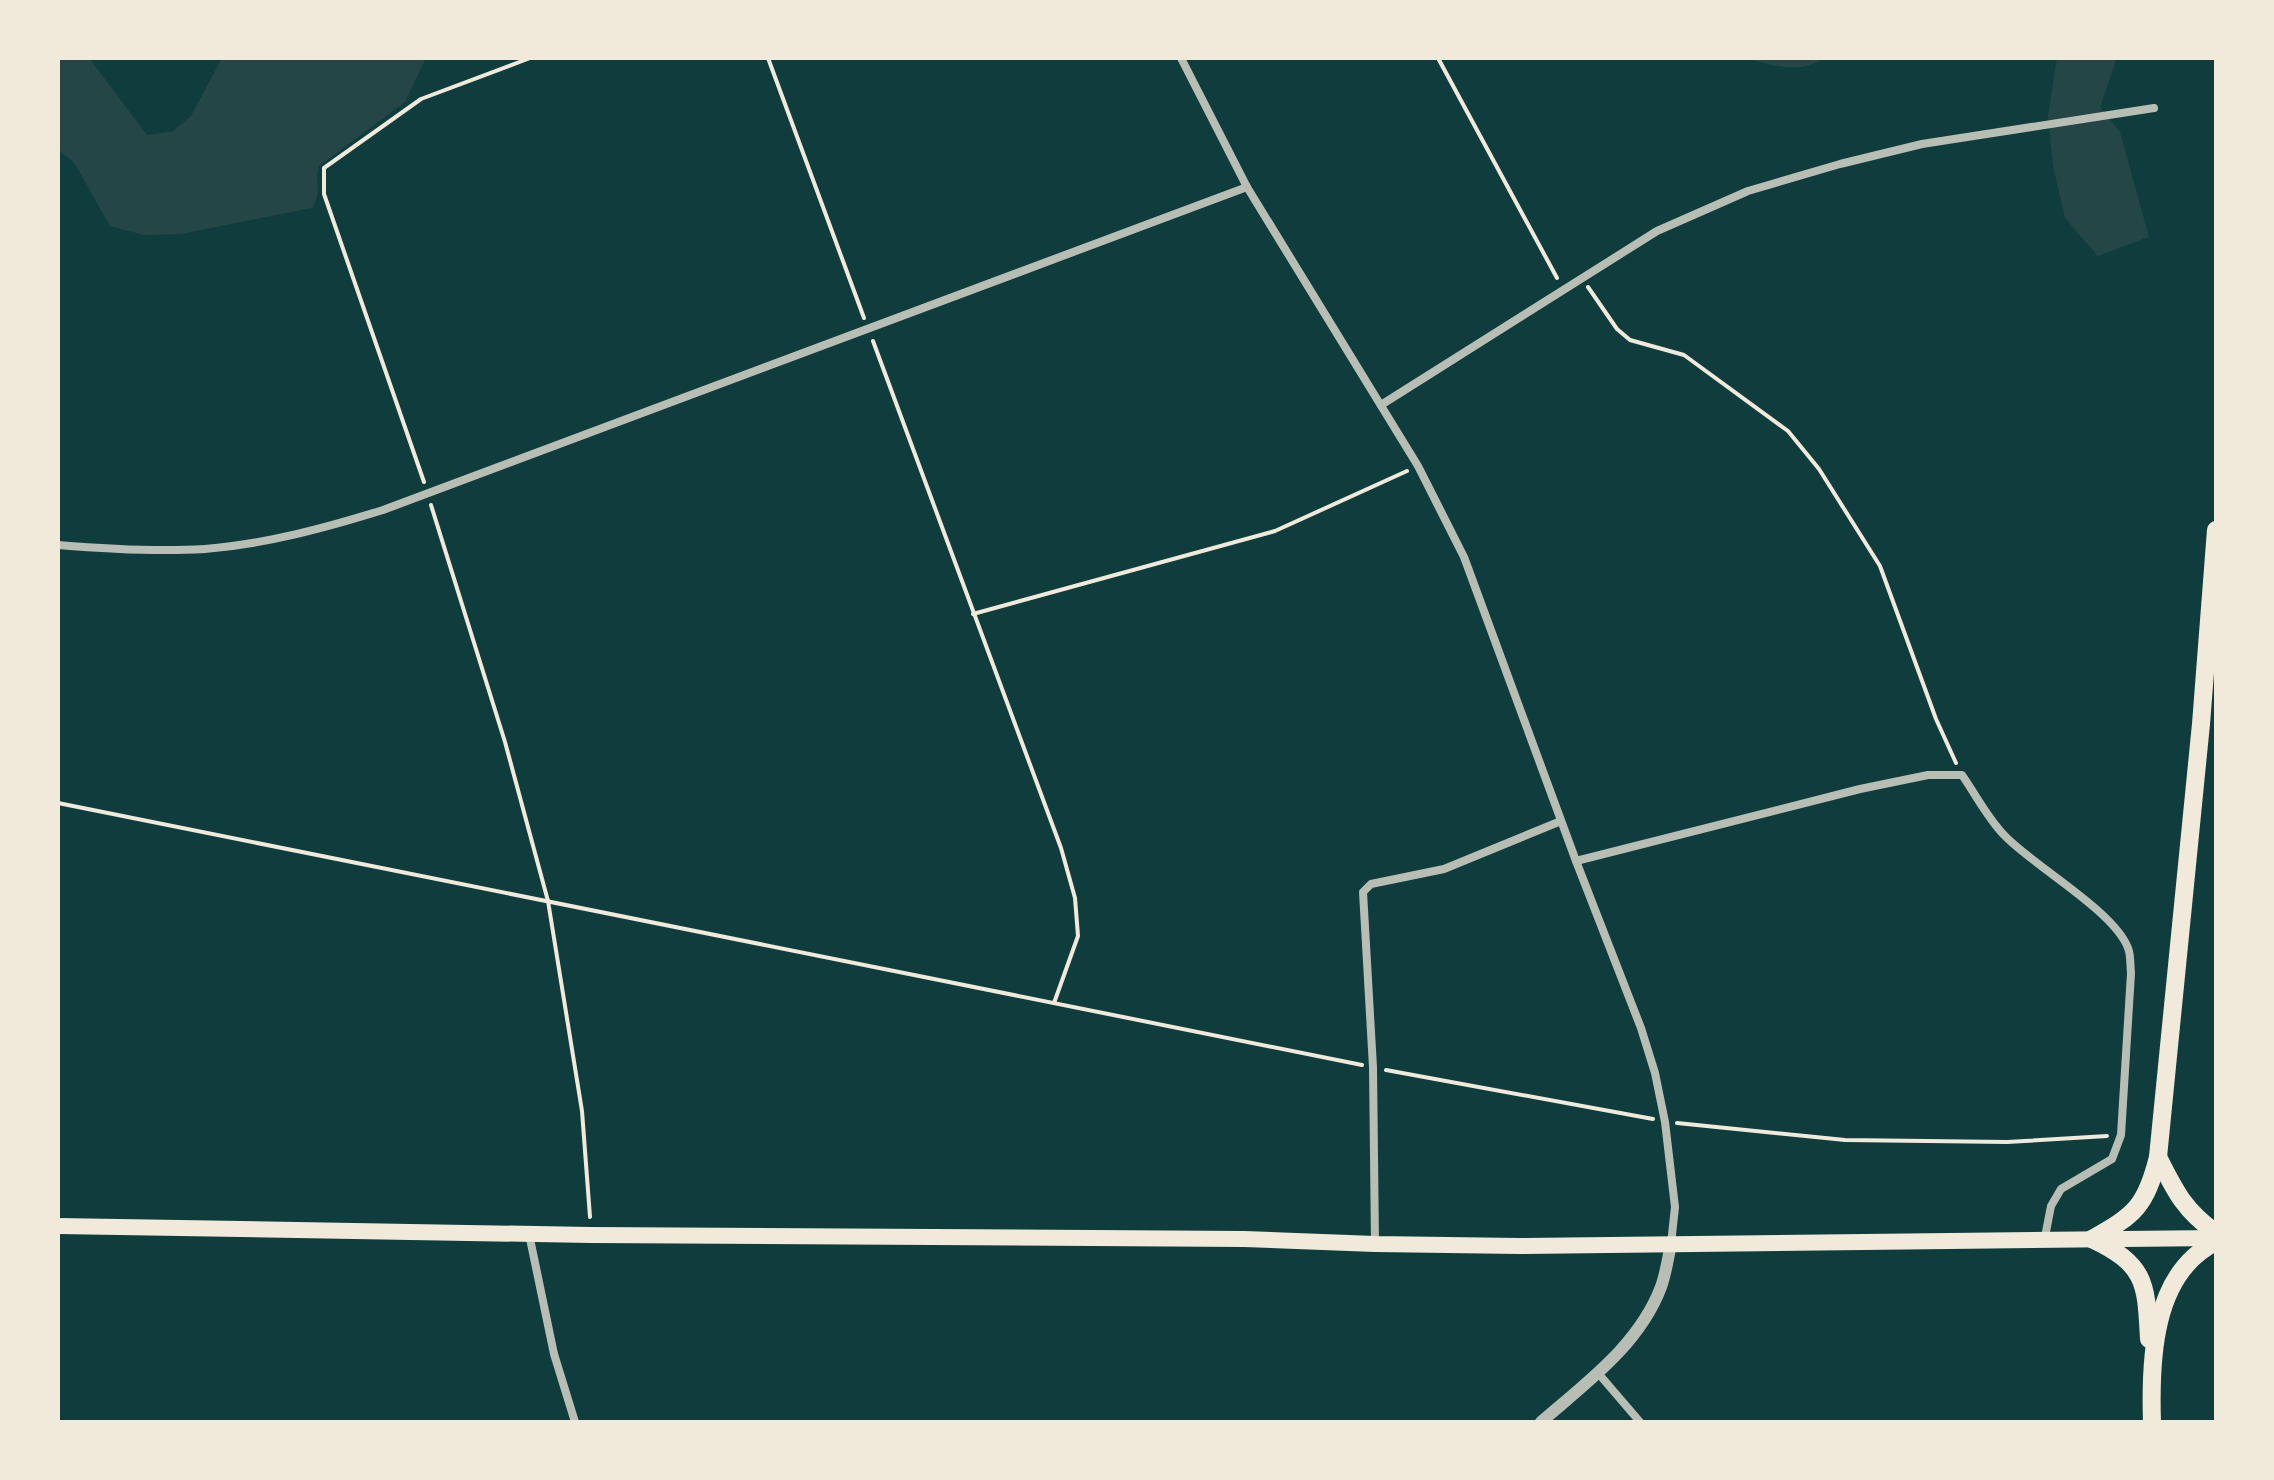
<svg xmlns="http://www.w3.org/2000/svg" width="2274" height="1480" font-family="Helvetica,sans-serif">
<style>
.green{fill:#244646}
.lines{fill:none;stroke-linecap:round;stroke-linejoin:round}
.path{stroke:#f1e9da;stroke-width:4}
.minor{stroke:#b8beb3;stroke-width:8}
.tertiary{stroke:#b8beb3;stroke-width:12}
.trunk{stroke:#f1e9da;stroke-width:16}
.motorway{stroke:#f1e9da;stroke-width:18}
</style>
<rect width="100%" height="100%" fill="#0f3d3e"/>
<g class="green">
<path d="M58 58H89L147 135 173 131 191 116 222 58H426L405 102 319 166C314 184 323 190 312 208L181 234 144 235 110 226 75 164 58 149Z"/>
<path d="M1744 58H1823C1800 76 1770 64 1744 58Z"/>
<polygon points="2057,58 2117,58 2100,107 2120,132 2149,237 2098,256 2065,218 2053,166 2048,116"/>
</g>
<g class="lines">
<g class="path">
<polyline points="768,58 864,318"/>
<polyline points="1438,58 1557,278"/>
<polyline points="1588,287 1617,329 1630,340 1684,355 1788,431 1819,469 1880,566 1936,719 1956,763"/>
<polyline points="873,341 1061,848 1075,898 1078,936 1054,1003"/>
<polyline points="424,482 324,194 324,168 421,99 530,58"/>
<polyline points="431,505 505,742 548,901 582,1111 590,1217"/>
<polyline points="973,614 1275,531 1407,471"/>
<polyline points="58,803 1362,1065"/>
<polyline points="1386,1070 1653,1119"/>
<polyline points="1677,1123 1845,1140 2007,1142 2107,1136"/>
</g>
<g class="minor">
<polyline points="1181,58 1247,187 1418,466 1464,557 1576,861 1641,1028 1655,1073 1665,1122 1675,1207 1671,1244"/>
<polyline points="1381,405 1657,231 1748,191 1840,164 1922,144 2154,108"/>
<path d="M58 545C106 549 156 552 205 549 266 544 325 528 383 510L1247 187"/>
<path d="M1576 861 1860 789 1928 775H1962C1976 795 1988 819 2005 836 2035 867 2114 911 2128 948 2131 955 2130 965 2131 973L2121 1135 2112 1159 2061 1189 2051 1206 2044 1242"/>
<polyline points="529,1234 554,1354 575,1422"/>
<polyline points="1375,1244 1373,1067 1363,892 1371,884 1444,869 1561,821"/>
<polyline points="1598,1373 1640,1422"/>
</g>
<path class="tertiary" d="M1541 1422C1587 1382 1639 1345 1661 1287 1666 1273 1668 1258 1671 1244"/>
<polyline class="trunk" points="58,1226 591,1235 1244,1239 1375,1244 1519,1246 2216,1238"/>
<g class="motorway">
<path d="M2158 1157C2175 1191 2184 1210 2216 1233"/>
<path d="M2092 1239C2135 1215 2146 1206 2158 1157L2201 724 2216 530"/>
<path d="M2092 1239C2147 1265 2146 1284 2149 1339"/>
<path d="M2152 1422C2150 1361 2152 1273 2216 1242"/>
</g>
</g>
<rect width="2274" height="1480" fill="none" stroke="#f1e9da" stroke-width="120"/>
</svg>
